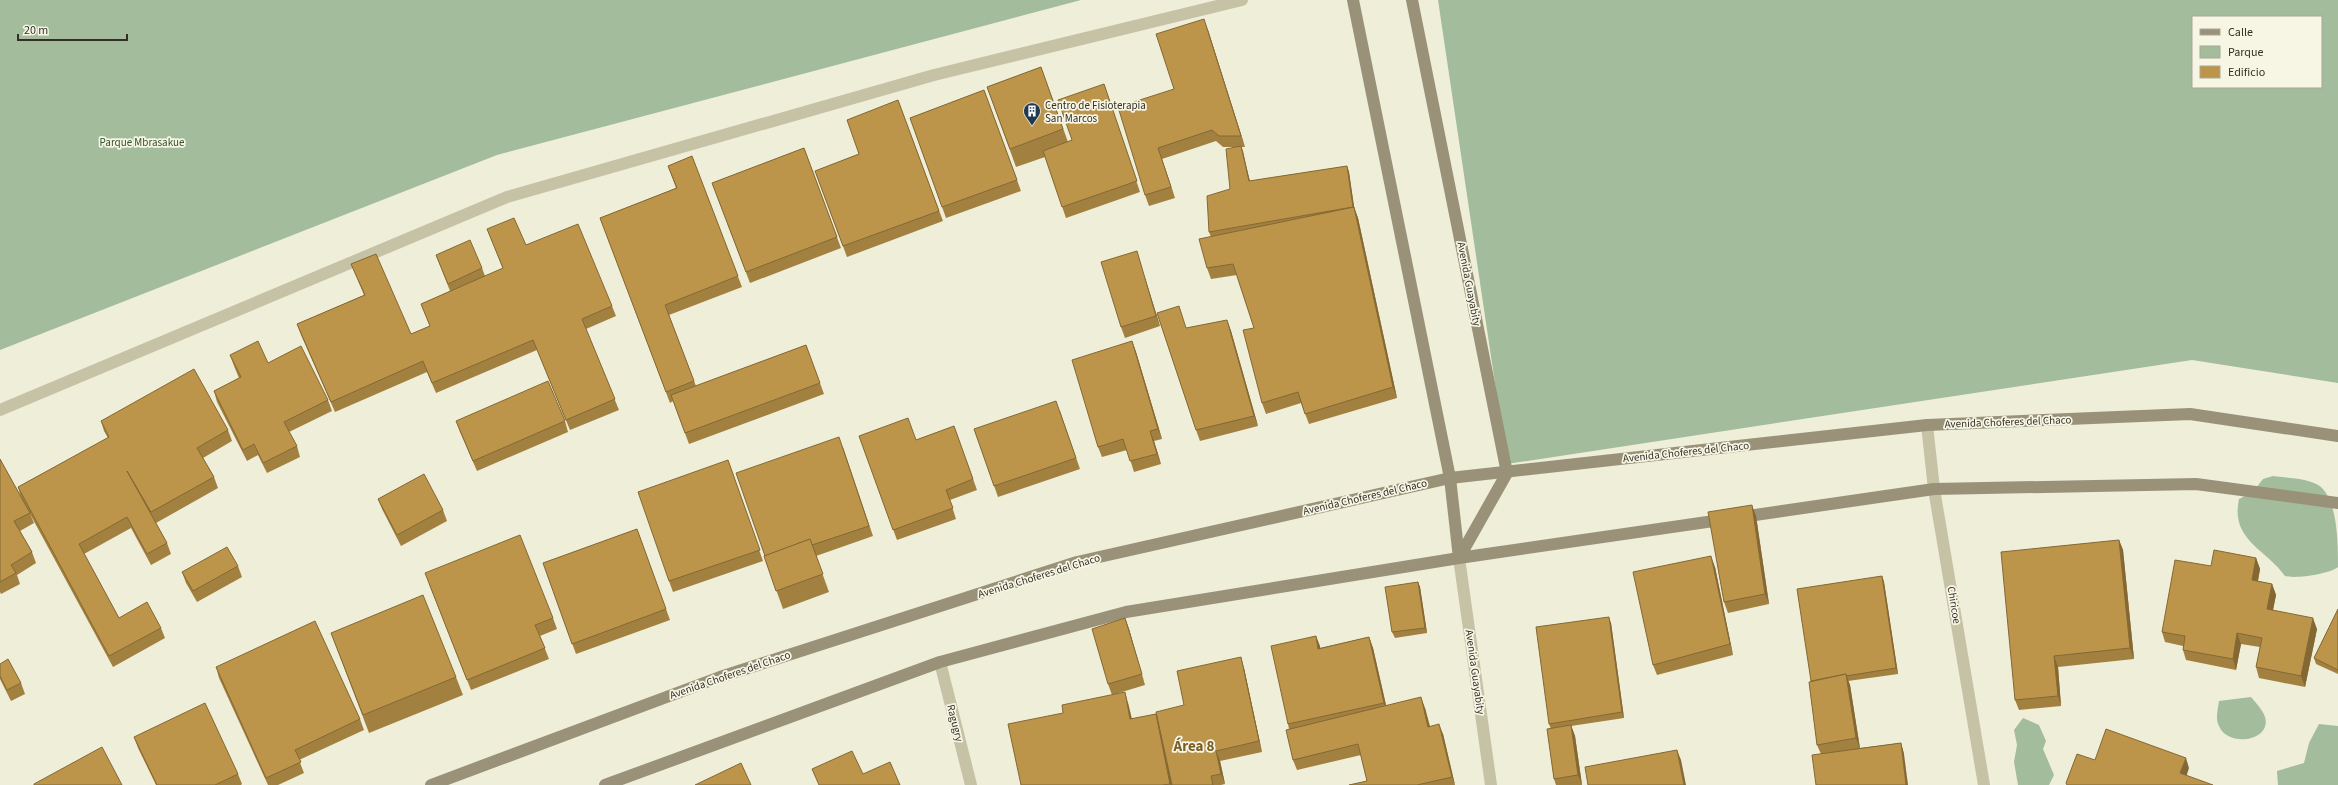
<svg xmlns="http://www.w3.org/2000/svg" width="2338" height="785" font-family="'Source Sans 3',sans-serif">
<style>
.green{fill:#a3bc9b;fill-rule:evenodd}
.lines{fill:none;stroke-linecap:round;stroke-linejoin:round}
.street{stroke:#c6c2a6;stroke-width:12}
.secondary{stroke:#999278;stroke-width:12}
.wall{fill:#a28040}
.shaded-wall{fill:#846834}
.building{fill:#bc954a;stroke:#846834}
.labels{text-anchor:middle;dominant-baseline:central;stroke-width:3.5;stroke-linejoin:round;paint-order:stroke}
.poi-label{font-size:11px;fill:#332f27;stroke:#f7f6e5;text-anchor:start}
.park-label{font-size:11px;fill:#344f2c;stroke:#f7f6e5}
.street-label{font-size:11px;fill:#332f27;stroke:#f7f6e5}
.district-label{font-size:15px;font-weight:bold;fill:#7b5d26;stroke:#f7f6e5}
</style>
<rect width="100%" height="100%" fill="#efeed9"/>
<g class="green">
<polygon points="0,0 1081,0 497,155 0,350"/>
<path d="M1438 0H2338V383L2192 360 1507 464ZM2193 17H2321V87H2193Z"/>
<path d="M2273 476C2287 478 2310 478 2321 487 2338 503 2338 544 2338 567 2330 574 2295 579 2285 576 2266 549 2230 540 2239 499L2253 492 2263 479Z"/>
<path d="M2251 697C2255 702 2263 710 2265 717 2272 741 2228 748 2219 726 2215 719 2218 709 2219 701Z"/>
<polygon points="2023,718 2039,725 2046,741 2043,749 2054,775 2049,785 2018,785 2014,762 2017,745 2014,730"/>
<polygon points="2319,724 2338,726 2338,785 2278,785 2277,771 2304,763 2309,743"/>
</g>
<g class="lines">
<g class="street">
<polyline points="0,410 507,197 934,75 1242,0"/>
<polyline points="1927,425 1934,489 1984,785"/>
<polyline points="1459,558 1491,785"/>
<polyline points="940,662 971,785"/>
</g>
<g class="secondary">
<polyline points="1353,0 1450,478 1459,558"/>
<polyline points="1412,0 1507,473 1459,558"/>
<polyline points="431,785 720,677 1077,562 1450,478 1927,425 2190,414 2338,436"/>
<polyline points="605,785 940,662 1126,612 1459,558 1934,489 2196,484 2338,503"/>
</g>
</g>
<g class="wall">
<polygon points="1208,30 1245,147 1241,147 1250,181 1347,166 1349,172 1354,207 1358,218 1397,398 1309,424 1301,403 1266,414 1262,403 1254,328 1237,275 1211,279 1207,268 1211,237 1209,232 1230,189 1236,147 1223,147 1216,141 1162,159 1175,198 1149,206 1145,195 1174,89"/>
<polygon points="1041,67 1068,142 1072,140 1104,84 1140,192 1066,218 1045,157 1016,167 987,87"/>
<polygon points="984,90 1021,191 946,218 910,118"/>
<polygon points="898,100 943,221 847,257 815,171 859,154"/>
<polygon points="804,148 841,248 750,283 712,183"/>
<polygon points="692,156 742,287 669,315 696,386 806,345 824,394 689,444 673,401 670,403 600,218 676,188 668,166"/>
<polygon points="487,229 526,245 612,306 616,316 586,329 619,410 570,430 537,350 436,393 427,372 335,412 301,335 297,324 364,295 351,264 411,334 430,326 421,304 450,291 436,255 482,268 485,276 503,269"/>
<polygon points="1140,262 1160,326 1125,338 1121,327"/>
<polygon points="1227,320 1231,331 1258,426 1200,441 1196,430"/>
<polygon points="1132,341 1136,352 1162,439 1154,441 1161,464 1134,472 1127,450 1102,457 1098,447"/>
<polygon points="230,355 268,363 328,400 332,411 289,432 297,446 300,457 267,473 258,455 247,461 217,402 214,391 239,378 234,366"/>
<polygon points="1060,411 1080,469 998,497 974,429"/>
<polygon points="101,421 228,430 232,441 203,458 214,477 218,488 156,523 167,543 171,554 151,565 131,528 84,554 119,618 161,628 165,638 113,667 30,514 34,523 20,531 32,552 36,563 17,575 20,584 1,594 0,592 0,459 21,498 18,487 108,438 104,431"/>
<polygon points="456,421 565,421 568,432 477,471 460,432"/>
<polygon points="954,426 977,490 950,500 956,519 897,540 859,436 916,440"/>
<polygon points="843,447 873,536 816,556 829,592 783,609 764,556"/>
<polygon points="728,460 763,561 673,592 669,581"/>
<polygon points="378,499 443,510 447,521 401,546 382,509"/>
<polygon points="1756,516 1769,604 1728,613 1724,602"/>
<polygon points="637,529 670,620 576,654 543,563"/>
<polygon points="2119,540 2123,550 2134,659 2058,667 2061,706 2019,710 2015,700"/>
<polygon points="2256,558 2260,569 2258,581 2272,584 2276,595 2273,610 2317,629 2305,687 2259,678 2256,667 2260,647 2241,644 2236,670 2186,660 2183,650 2183,646 2165,642 2162,632 2211,566"/>
<polygon points="238,566 242,577 197,602 186,583 182,572"/>
<polygon points="1715,567 1733,655 1657,675 1653,665"/>
<polygon points="1882,576 1884,582 1898,674 1848,681 1850,685 1860,748 1901,743 1904,754 1821,754 1817,745 1811,681"/>
<polygon points="1418,582 1420,587 1427,633 1395,638 1392,632"/>
<polygon points="429,584 553,618 557,629 540,636 549,659 471,690"/>
<polygon points="2338,609 2338,674 2316,664 2314,658"/>
<polygon points="1125,618 1129,629 1145,685 1112,695 1108,684"/>
<polygon points="1611,623 1624,718 1571,726 1575,736 1582,785 1556,785 1554,779 1551,729 1549,724"/>
<polygon points="331,633 456,677 463,695 369,733"/>
<polygon points="1316,636 1320,648 1369,637 1373,648 1386,705 1425,708 1430,726 1443,734 1455,785 1349,785 1367,781 1361,755 1297,770 1293,760 1289,729 1288,724"/>
<polygon points="0,664 21,683 25,694 11,701 0,679"/>
<polygon points="216,667 360,719 364,730 299,760 304,773 278,785 268,785 219,678"/>
<polygon points="1244,668 1262,752 1220,761 1225,784 1221,785 1172,785 1164,748 1172,785 1021,785 1128,703 1132,719 1156,714 1159,722"/>
<polygon points="134,737 238,774 242,784 241,785 156,785 138,748"/>
</g>
<g class="shaded-wall">
<polygon points="1204,19 1208,30 1245,147 1241,136"/>
<polygon points="1241,146 1243,151 1251,187 1249,181"/>
<polygon points="1158,148 1162,159 1175,198 1171,187"/>
<polygon points="1347,166 1349,172 1355,213 1353,207"/>
<polygon points="1354,207 1358,218 1397,398 1393,387"/>
<polygon points="1137,251 1140,262 1160,326 1156,316"/>
<polygon points="1227,320 1231,331 1258,426 1254,416"/>
<polygon points="1132,341 1136,352 1162,439 1158,429"/>
<polygon points="1150,431 1154,441 1161,464 1157,454"/>
<polygon points="1752,505 1756,516 1769,604 1765,594"/>
<polygon points="2119,540 2123,550 2134,659 2130,648"/>
<polygon points="1711,556 1715,567 1733,655 1730,644"/>
<polygon points="2256,558 2260,569 2256,591 2252,580"/>
<polygon points="1882,576 1884,582 1898,674 1896,668"/>
<polygon points="1418,582 1420,587 1427,633 1425,628"/>
<polygon points="2272,584 2276,595 2271,620 2267,609"/>
<polygon points="1609,617 1611,623 1624,718 1622,712"/>
<polygon points="1125,618 1129,629 1145,685 1142,674"/>
<polygon points="2313,618 2317,629 2305,687 2301,676"/>
<polygon points="2237,633 2241,644 2236,670 2233,659"/>
<polygon points="1316,636 1320,646 1322,659 1318,649"/>
<polygon points="1369,637 1373,648 1388,714 1384,703"/>
<polygon points="2054,656 2058,667 2061,706 2058,696"/>
<polygon points="1241,657 1244,668 1262,752 1259,741"/>
<polygon points="1846,674 1850,685 1860,749 1856,738"/>
<polygon points="1125,692 1128,703 1134,730 1130,719"/>
<polygon points="1421,697 1425,708 1432,737 1428,727"/>
<polygon points="1156,714 1160,725 1172,785 1170,785 1170,784"/>
<polygon points="1439,724 1443,734 1455,785 1452,777"/>
<polygon points="1571,725 1575,736 1582,785 1578,775"/>
<polygon points="1901,743 1904,754 1908,785 1906,785"/>
<polygon points="1677,750 1681,760 1686,785 1684,785"/>
<polygon points="1216,751 1220,761 1225,784 1221,774"/>
<polygon points="2186,758 2189,768 2184,784 2180,773"/>
</g>
<g class="building">
<polygon points="1204,19 1241,136 1219,136 1212,130 1158,148 1171,187 1145,195 1118,107 1174,89 1156,34"/>
<polygon points="1041,67 1063,129 1010,149 987,87"/>
<polygon points="1104,84 1137,181 1062,207 1043,151 1072,140 1058,100"/>
<polygon points="984,90 1017,180 942,207 910,118"/>
<polygon points="898,100 939,211 843,246 815,171 859,154 847,120"/>
<polygon points="1241,146 1249,181 1347,166 1353,207 1209,232 1207,196 1230,189 1226,149"/>
<polygon points="804,148 837,237 746,272 712,183"/>
<polygon points="692,156 738,276 665,305 694,381 666,392 600,218 677,188 668,166"/>
<polygon points="1354,207 1393,387 1305,414 1298,392 1262,403 1243,330 1254,328 1233,264 1207,268 1199,239"/>
<polygon points="514,218 526,245 578,224 612,306 582,319 615,399 566,420 533,340 432,383 423,361 331,402 297,324 365,295 351,264 376,254 411,334 430,326 421,304 503,268 487,229"/>
<polygon points="470,240 482,268 448,284 436,255"/>
<polygon points="1137,251 1156,316 1121,327 1101,262"/>
<polygon points="1179,306 1186,328 1227,320 1254,416 1196,430 1157,313"/>
<polygon points="258,341 268,363 301,346 328,400 284,422 297,446 263,463 254,444 243,450 214,391 241,377 230,355"/>
<polygon points="1132,341 1158,429 1150,431 1157,454 1130,461 1123,439 1098,447 1072,360"/>
<polygon points="806,345 820,383 685,433 671,395"/>
<polygon points="194,369 228,430 197,448 214,477 151,512 127,471 167,543 147,554 127,517 79,544 119,618 147,602 161,628 109,656 18,487 109,437 101,421"/>
<polygon points="548,381 565,421 473,461 456,421"/>
<polygon points="1056,401 1076,458 994,486 974,429"/>
<polygon points="908,418 916,440 954,426 973,479 946,490 953,508 893,530 859,436"/>
<polygon points="839,437 869,526 812,545 810,539 765,556 736,473"/>
<polygon points="0,459 30,513 14,521 32,552 11,565 16,573 0,582"/>
<polygon points="728,460 760,550 669,581 638,492"/>
<polygon points="424,474 443,510 397,535 378,499"/>
<polygon points="1752,505 1765,594 1724,602 1708,512"/>
<polygon points="637,529 666,609 572,644 543,563"/>
<polygon points="520,535 553,618 535,625 545,648 467,680 425,573"/>
<polygon points="810,539 823,574 776,591 764,556"/>
<polygon points="2119,540 2130,648 2054,656 2058,696 2015,700 2001,552"/>
<polygon points="227,547 238,566 193,591 182,572"/>
<polygon points="2214,550 2256,558 2252,580 2272,584 2267,609 2313,618 2301,676 2256,667 2262,638 2237,633 2233,659 2183,650 2185,636 2162,632 2175,560 2211,566"/>
<polygon points="1711,556 1730,644 1653,665 1633,572"/>
<polygon points="1882,576 1896,668 1846,676 1846,674 1811,681 1797,589"/>
<polygon points="1418,582 1425,628 1392,632 1385,587"/>
<polygon points="423,595 456,677 363,715 331,633"/>
<polygon points="2338,609 2338,670 2314,658"/>
<polygon points="1609,617 1622,712 1549,724 1536,627"/>
<polygon points="1125,618 1142,674 1108,684 1092,629"/>
<polygon points="315,621 360,719 295,750 301,762 266,778 216,667"/>
<polygon points="1316,636 1318,649 1369,637 1384,703 1288,724 1271,646"/>
<polygon points="1241,657 1259,741 1216,751 1221,774 1211,776 1213,785 1172,785 1156,712 1184,705 1177,671"/>
<polygon points="8,659 21,683 7,690 0,676 0,664"/>
<polygon points="1846,674 1856,738 1817,745 1809,682"/>
<polygon points="1125,692 1130,719 1156,714 1170,784 1162,785 1021,785 1008,724 1063,713 1062,705"/>
<polygon points="1421,697 1428,727 1439,724 1452,777 1417,785 1349,785 1367,781 1358,744 1293,760 1286,730"/>
<polygon points="205,703 238,774 215,785 157,785 134,737"/>
<polygon points="1571,725 1578,775 1554,779 1547,729"/>
<polygon points="2106,729 2186,758 2180,773 2213,785 2067,785 2066,783 2077,754 2095,760"/>
<polygon points="1901,743 1906,785 1816,785 1812,755"/>
<polygon points="102,747 122,785 34,785 34,784"/>
<polygon points="1677,750 1684,785 1588,785 1585,767"/>
<polygon points="852,751 863,774 890,762 900,785 819,785 812,769"/>
<polygon points="741,763 751,785 695,785"/>
</g>
<defs>
<g id="building-pin" transform="scale(0.9)"><path d="M0 17L-7.5 6A9.5 9.5 0 1 1 7.5 6Z" fill="#203950" stroke="#f7f6e5"/><path d="M-4-6H4V6H1V3H-1V6H-4ZM-2.5-4.3h1.7v1.8h-1.7ZM.8-4.3h1.7v1.8H.8ZM-2.5-1h1.7V.8h-1.7ZM.8-1h1.7V.8H.8Z" fill="#fff"/></g>
</defs>
<g fill-rule="evenodd">
<use href="#building-pin" x="1032" y="111"/>
</g>
<g class="labels">
<g class="poi-label">
<text x="1045" y="105">Centro de Fisioterapia<tspan x="1045" dy="13">San Marcos</tspan></text>
</g>
<g class="park-label">
<text x="142" y="142">Parque Mbrasakue</text>
</g>
<g class="street-label">
<text transform="translate(1469 284) rotate(79)">Avenida Guayabity</text>
<text transform="translate(2008 422) rotate(-2)">Avenida Choferes del Chaco</text>
<text transform="translate(1686 452) rotate(-6)">Avenida Choferes del Chaco</text>
<text transform="translate(1365 497) rotate(-13)">Avenida Choferes del Chaco</text>
<text transform="translate(1039 576) rotate(-17)">Avenida Choferes del Chaco</text>
<text transform="translate(1954 605) rotate(81)">Chiricoe</text>
<text transform="translate(1475 672) rotate(82)">Avenida Guayabity</text>
<text transform="translate(730 675) rotate(-19)">Avenida Choferes del Chaco</text>
<text transform="translate(955 723) rotate(76)">Ragugry</text>
</g>
<g class="district-label">
<text x="1194" y="746">Área 8</text>
</g>
</g>
<rect x="2192" y="16" width="130" height="72" fill="#f7f6e5" stroke="#a9a699"/>
<rect x="2200" y="29" width="20" height="6" fill="#999278" stroke="#a9a699"/>
<text x="2228" y="36" font-size="12" fill="#332f27">Calle</text>
<rect x="2200" y="46" width="20" height="12" fill="#a3bc9b" stroke="#a9a699"/>
<text x="2228" y="56" font-size="12" fill="#332f27">Parque</text>
<rect x="2200" y="66" width="20" height="12" fill="#bc954a" stroke="#a9a699"/>
<text x="2228" y="76" font-size="12" fill="#332f27">Edificio</text>
<path d="M18 34v6h109v-6" fill="none" stroke="#332f27" stroke-width="2"/>
<text x="24" y="34" font-size="12" fill="#332f27" stroke="#f7f6e5" stroke-width="3" paint-order="stroke">20 m</text>
</svg>
